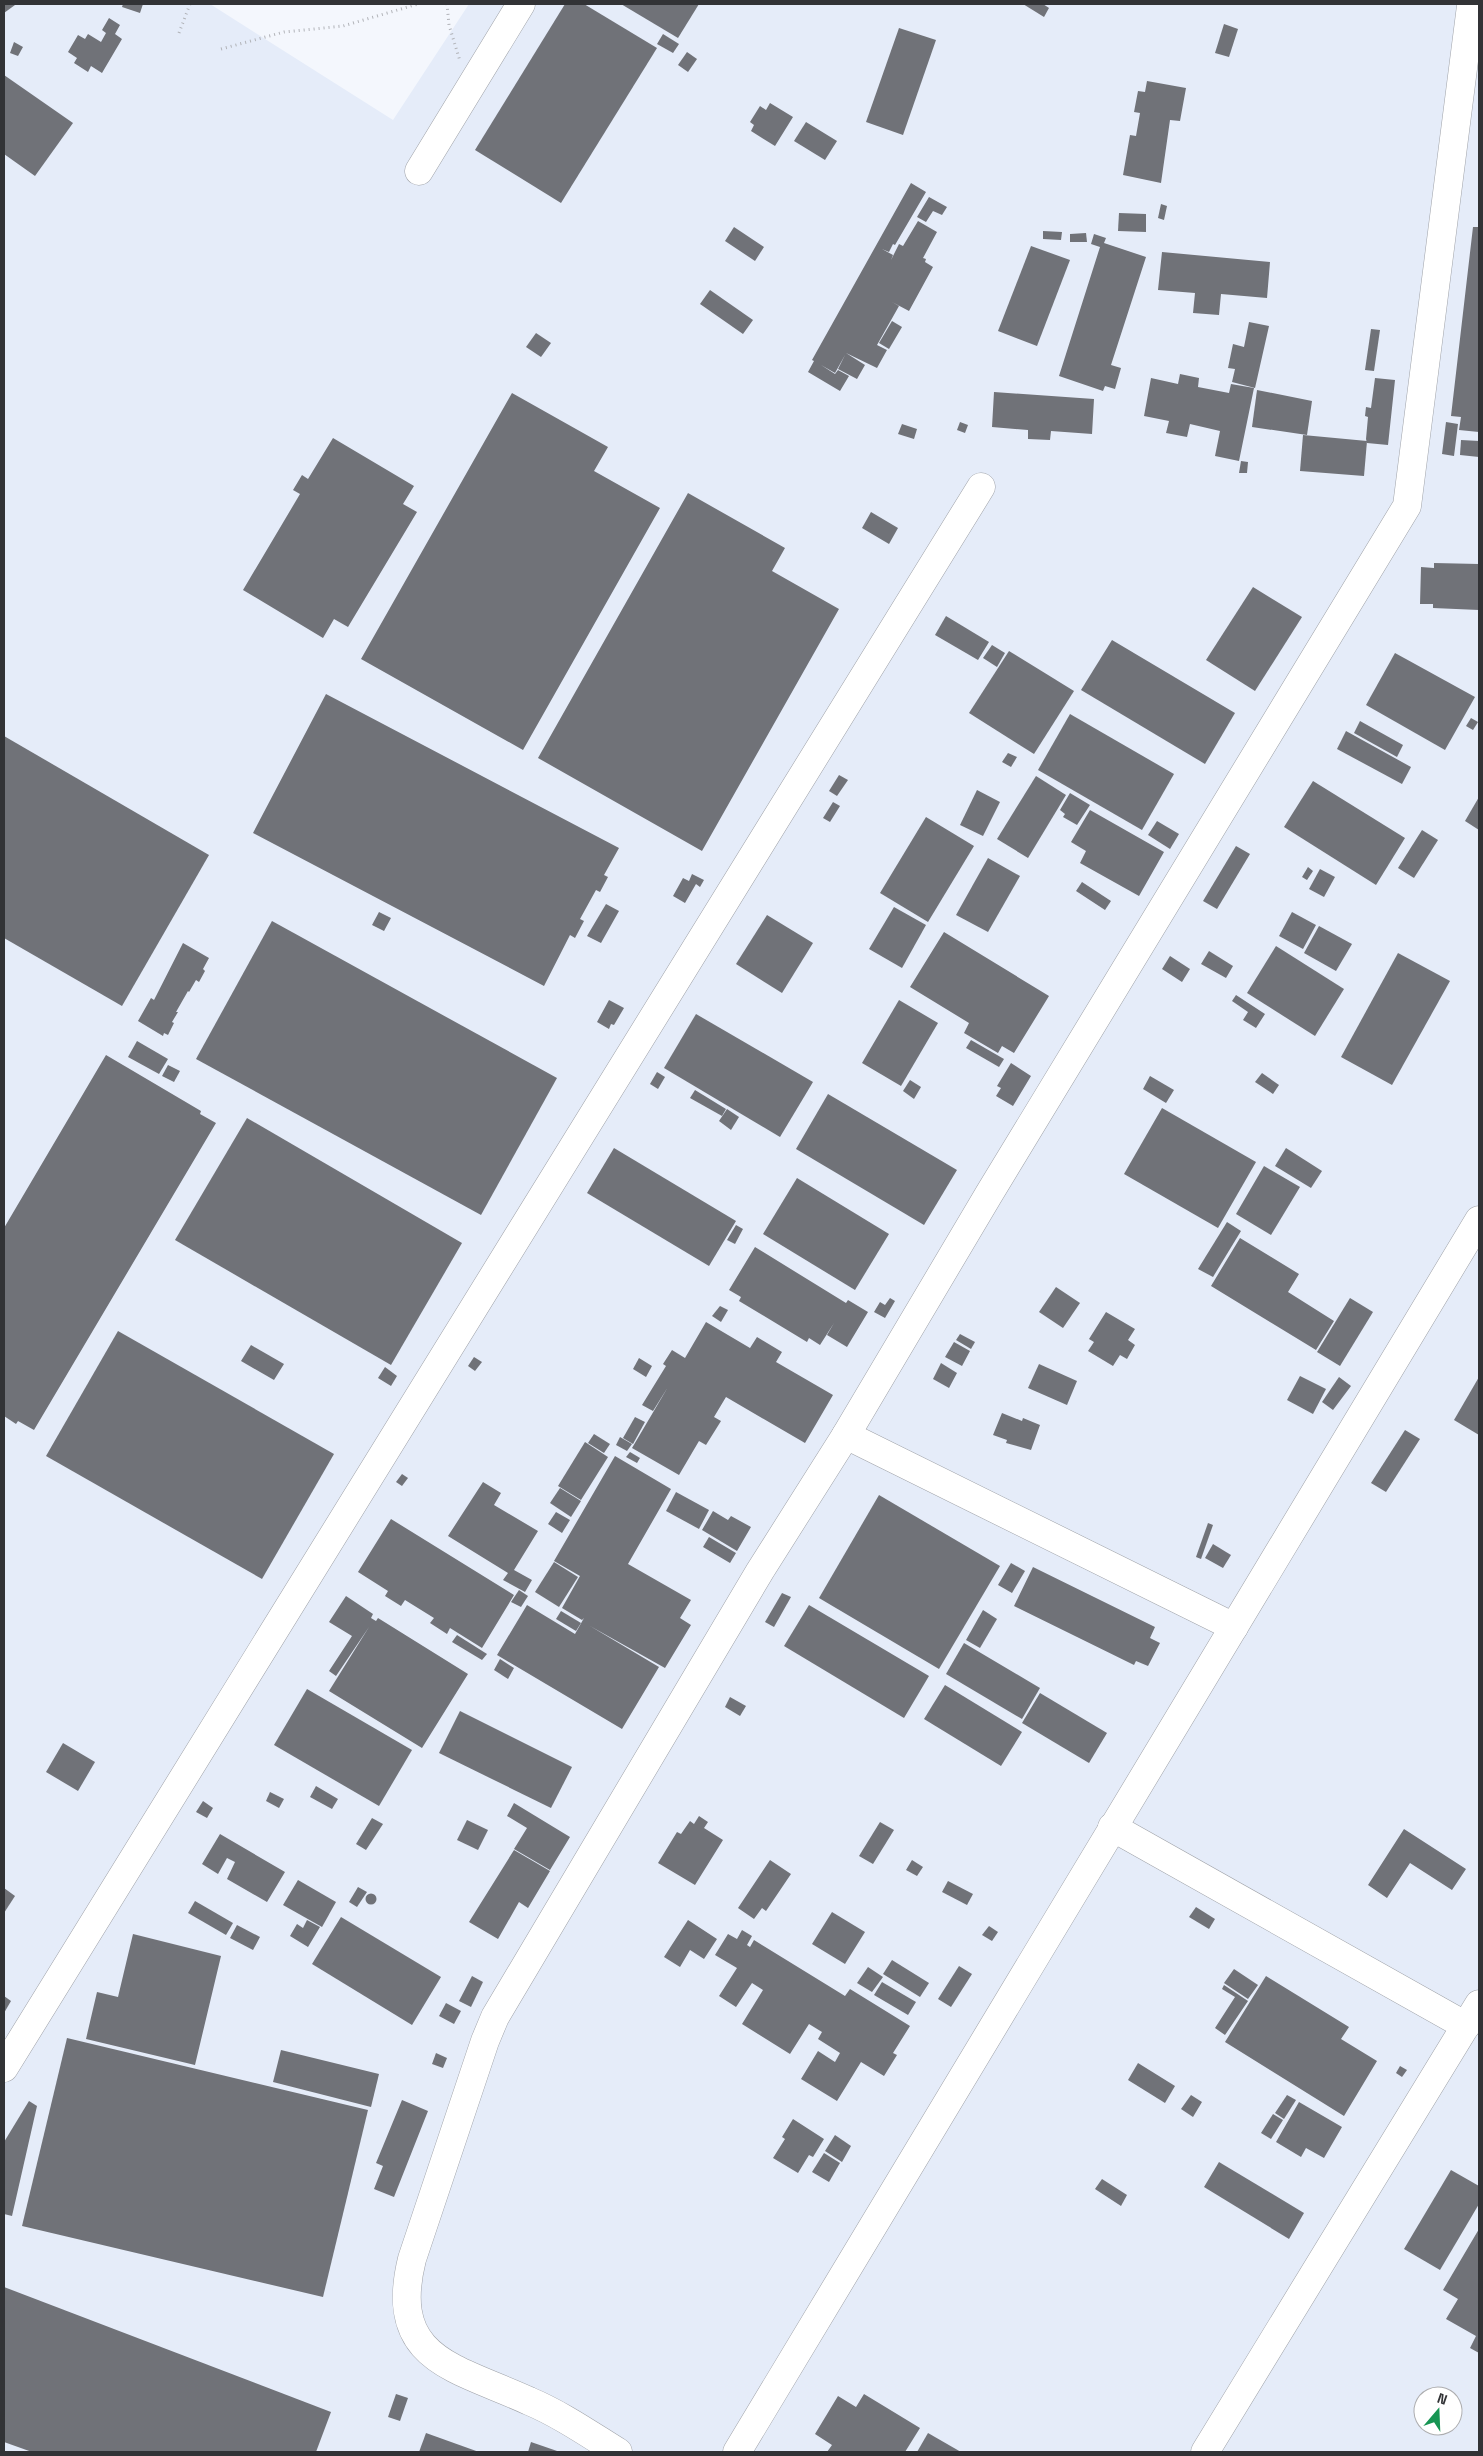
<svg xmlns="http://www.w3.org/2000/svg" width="1483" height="2456" font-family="'Space Grotesk',sans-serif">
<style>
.built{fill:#e5ecf9;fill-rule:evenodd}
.building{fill:#707278}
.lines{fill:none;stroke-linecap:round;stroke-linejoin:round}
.minor-casing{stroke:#9fa2a8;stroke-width:29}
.path{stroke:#b1b3b8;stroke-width:3;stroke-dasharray:1 4;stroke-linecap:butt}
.minor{stroke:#fff;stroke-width:28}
</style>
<rect width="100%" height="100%" fill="#f4f7fd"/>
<path class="built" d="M4 4H210L393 120 469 4H1479V2452H4ZM1423 2396H1453V2426H1423Z"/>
<g class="building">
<polygon points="4,4 14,4 15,5 4,13"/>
<polygon points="123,4 143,4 140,13 122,7"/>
<polygon points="565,4 584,4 657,48 561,203 475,150"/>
<polygon points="621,4 699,4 678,38"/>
<polygon points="1023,4 1043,4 1049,8 1044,17"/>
<polygon points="109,18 120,25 115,34 122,39 102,73 91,66 88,72 74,63 77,58 68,52 78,35 85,39 88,34 101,42 106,33 102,30"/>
<polygon points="1224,24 1238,29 1229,57 1215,53"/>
<polygon points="899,28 936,40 903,135 866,122"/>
<polygon points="663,34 679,44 673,53 657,44"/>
<polygon points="14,42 23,47 18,56 10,53"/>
<polygon points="687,52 697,59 688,72 678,65"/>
<polygon points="4,75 73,123 35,176 4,154"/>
<polygon points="1147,81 1186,88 1180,121 1170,120 1161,183 1123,175 1130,135 1136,136 1140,113 1134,112 1138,91 1145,92"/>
<polygon points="770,103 793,117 775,146 751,131 754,125 750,122 760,106 766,110"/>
<polygon points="806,122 837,141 825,160 794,141"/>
<polygon points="911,183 926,192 895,245 893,244 889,252 882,249 893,255 891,260 899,244 903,246 918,221 937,232 923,258 926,259 925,262 933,267 909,311 892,302 899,306 877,345 887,350 877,368 846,353 865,365 857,379 838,369 845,355 835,373 821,365 835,374 838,370 849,376 840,391 808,372 814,361 812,360"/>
<polygon points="929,197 947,207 942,215 933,211 926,222 917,217"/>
<polygon points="1161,204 1167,206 1164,220 1158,218"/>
<polygon points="1119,213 1146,214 1146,232 1118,231"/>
<polygon points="734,227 764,247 755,261 725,241"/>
<polygon points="1473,227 1479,227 1479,432 1459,430 1461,417 1451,416"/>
<polygon points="1043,231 1062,232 1061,240 1043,239"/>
<polygon points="1086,233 1087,242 1070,242 1070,234"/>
<polygon points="1094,234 1106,238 1104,243 1146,257 1111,365 1121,368 1115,389 1105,386 1103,391 1059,376 1100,247 1091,244"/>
<polygon points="1031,246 1070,260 1037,346 998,331"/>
<polygon points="1162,252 1270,262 1267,298 1221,294 1219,315 1193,313 1195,293 1158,290"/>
<polygon points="710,290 753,320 743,334 700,304"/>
<polygon points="892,321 902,327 889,349 879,343"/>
<polygon points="1249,322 1269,326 1255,388 1232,382 1235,369 1228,368 1233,344 1244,347"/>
<polygon points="1371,329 1380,330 1374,371 1365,370"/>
<polygon points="536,333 551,343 541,357 526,347"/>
<polygon points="1180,374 1199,378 1198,387 1229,393 1231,384 1254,388 1239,461 1215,456 1220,431 1190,424 1187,437 1166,433 1169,421 1144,416 1151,378 1178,384"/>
<polygon points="1375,378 1395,380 1388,445 1367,443 1366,439 1368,417 1365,416 1366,407 1371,408"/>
<polygon points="1257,390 1312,401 1307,435 1252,427"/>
<polygon points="994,392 1094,399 1092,434 1051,431 1050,440 1028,439 1028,430 992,427"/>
<polygon points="512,393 608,447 594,471 660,508 523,750 361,659"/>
<polygon points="960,422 968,425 965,433 957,430"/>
<polygon points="1446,422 1458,424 1454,456 1442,454"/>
<polygon points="902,424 917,429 914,439 898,434"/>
<polygon points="1303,435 1367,441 1364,476 1300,471"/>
<polygon points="333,438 414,486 403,504 417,512 348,627 334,619 323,638 243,590 300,494 293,490 302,475 308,479"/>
<polygon points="1461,440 1479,441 1479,457 1460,455"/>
<polygon points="1241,461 1248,462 1247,473 1239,473"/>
<polygon points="688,493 785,548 772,571 839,609 702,851 538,758"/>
<polygon points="871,512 898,528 889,544 862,528"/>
<polygon points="1434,563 1479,564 1479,610 1433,608 1433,604 1420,604 1421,567 1434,568"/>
<polygon points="1253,587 1302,617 1255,691 1206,660"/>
<polygon points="946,616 989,642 978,660 935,635"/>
<polygon points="1112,640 1235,713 1205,764 1081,690"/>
<polygon points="992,645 1005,653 997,667 983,658"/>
<polygon points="1009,651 1074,691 1034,754 969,713"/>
<polygon points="1395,653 1475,697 1445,750 1366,705"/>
<polygon points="326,694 619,848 604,875 608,877 600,892 596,890 580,919 584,921 575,938 570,935 544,986 253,833"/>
<polygon points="1070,714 1174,774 1142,830 1038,770"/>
<polygon points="1471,718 1478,722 1473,730 1466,726"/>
<polygon points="1360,721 1403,745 1397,757 1354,733"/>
<polygon points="1346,731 1411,767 1402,784 1337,749"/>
<polygon points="4,736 209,855 122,1006 4,938"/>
<polygon points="1008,753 1017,757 1011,767 1002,762"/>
<polygon points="839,775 848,780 837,796 829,791"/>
<polygon points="1036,776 1066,795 1028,858 997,839"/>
<polygon points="1313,781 1405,838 1376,885 1284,827"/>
<polygon points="977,790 1000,802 983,836 960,825"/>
<polygon points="1070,793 1090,805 1077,825 1063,817 1065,814 1060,810"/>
<polygon points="1479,797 1479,830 1465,821"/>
<polygon points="833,802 840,806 830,822 823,818"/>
<polygon points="1090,810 1164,852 1139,896 1080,863 1086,851 1071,842"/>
<polygon points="926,817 974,846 928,922 880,893"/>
<polygon points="1157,821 1179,834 1170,849 1148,835"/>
<polygon points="1422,830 1438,840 1414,878 1398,868"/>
<polygon points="1236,846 1250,854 1217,909 1203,901"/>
<polygon points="988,858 1020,876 988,932 956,915"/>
<polygon points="1308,867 1313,871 1307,880 1302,877"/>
<polygon points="1320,869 1335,877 1324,897 1309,889"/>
<polygon points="692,874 704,880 700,887 696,884 685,903 673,896 683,878 689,881"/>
<polygon points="1082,882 1111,901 1105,910 1076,891"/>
<polygon points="606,904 619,911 601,943 587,936"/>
<polygon points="894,907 926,925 902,968 869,949"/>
<polygon points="379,912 391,918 384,931 372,925"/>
<polygon points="1292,912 1316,925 1303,949 1279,936"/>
<polygon points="767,915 813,943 782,993 736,964"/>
<polygon points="272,921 557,1078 481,1215 196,1059"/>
<polygon points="1319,926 1352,944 1336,971 1304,953"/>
<polygon points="944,932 1049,996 1014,1053 1002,1046 998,1053 964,1033 969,1023 910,987"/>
<polygon points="183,943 209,958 203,969 205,971 199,982 196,980 189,992 188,991 176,1012 178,1012 172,1022 174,1023 168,1035 164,1033 163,1036 138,1021 151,998 154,1000"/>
<polygon points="1276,946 1344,989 1315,1036 1247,993"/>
<polygon points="1209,951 1233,966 1226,978 1201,964"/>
<polygon points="1398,953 1450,981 1392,1085 1341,1057"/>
<polygon points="1170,956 1190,969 1182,982 1162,969"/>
<polygon points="1236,995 1265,1014 1256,1028 1243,1020 1248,1012 1232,1001"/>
<polygon points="609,1000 624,1008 614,1025 611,1024 609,1029 597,1022"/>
<polygon points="899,1000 938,1023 901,1086 862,1063"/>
<polygon points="696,1014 813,1082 780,1137 664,1068"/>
<polygon points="971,1040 1004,1059 999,1067 966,1048"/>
<polygon points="137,1041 168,1059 159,1074 128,1057"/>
<polygon points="106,1055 201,1111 200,1114 216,1123 34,1430 18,1421 16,1424 4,1416 4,1228"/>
<polygon points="1011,1063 1031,1076 1013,1106 996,1096 1001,1088 997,1086"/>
<polygon points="168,1065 180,1071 174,1082 162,1076"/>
<polygon points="657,1072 665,1077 658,1089 650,1084"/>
<polygon points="1262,1073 1279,1085 1273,1094 1255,1082"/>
<polygon points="1150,1076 1174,1090 1166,1103 1143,1089"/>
<polygon points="910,1080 921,1087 914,1099 903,1091"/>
<polygon points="695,1090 726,1109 722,1116 690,1098"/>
<polygon points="828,1094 957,1170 924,1225 796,1149"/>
<polygon points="1162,1108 1256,1162 1218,1228 1124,1174"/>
<polygon points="727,1109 739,1117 731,1130 719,1121"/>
<polygon points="247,1118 462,1243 391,1365 175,1240"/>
<polygon points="614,1148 736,1221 709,1266 587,1193"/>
<polygon points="1286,1148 1322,1171 1311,1188 1275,1166"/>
<polygon points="1264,1166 1300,1187 1271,1235 1236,1214"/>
<polygon points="797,1178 889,1234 855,1290 763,1234"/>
<polygon points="1227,1222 1241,1231 1213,1277 1198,1269"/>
<polygon points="736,1225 743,1229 735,1244 727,1240"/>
<polygon points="1240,1238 1299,1274 1288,1292 1334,1321 1316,1350 1211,1286"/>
<polygon points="755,1247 846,1303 848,1300 868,1312 847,1347 827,1335 834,1323 820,1345 809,1338 807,1342 739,1301 741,1297 729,1290"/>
<polygon points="1056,1287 1080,1303 1063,1328 1039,1312"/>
<polygon points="890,1298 895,1301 885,1318 874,1312 880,1302 885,1305"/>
<polygon points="1350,1298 1373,1312 1340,1366 1317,1352"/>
<polygon points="720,1306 728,1310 721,1322 712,1316"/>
<polygon points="1106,1312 1135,1329 1128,1340 1135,1345 1127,1359 1120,1355 1113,1366 1088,1351 1094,1342 1089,1339"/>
<polygon points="706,1322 750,1348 757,1337 782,1352 776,1362 833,1395 805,1443 726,1397 714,1417 721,1421 706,1445 699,1441 679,1475 632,1448 668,1387 653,1411 642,1405 666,1366 663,1364 672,1350 685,1358"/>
<polygon points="118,1331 334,1454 262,1579 46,1456"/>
<polygon points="960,1334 975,1342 971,1349 956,1340"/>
<polygon points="954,1342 970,1351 962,1366 945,1357"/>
<polygon points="251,1345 284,1364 274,1380 241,1361"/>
<polygon points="474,1357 482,1362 475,1371 468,1366"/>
<polygon points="639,1358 652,1366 646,1377 633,1369"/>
<polygon points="941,1363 957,1373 949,1388 933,1379"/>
<polygon points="1039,1364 1077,1381 1067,1405 1028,1388"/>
<polygon points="385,1367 397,1376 391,1386 378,1378"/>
<polygon points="1300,1376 1326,1389 1313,1414 1287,1400"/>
<polygon points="1339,1377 1351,1386 1333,1410 1322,1402"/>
<polygon points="1479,1377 1479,1435 1454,1420"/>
<polygon points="1002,1413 1022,1421 1023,1418 1040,1425 1031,1450 1006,1443 1007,1440 993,1435"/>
<polygon points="635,1417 645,1422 633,1444 623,1438"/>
<polygon points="1405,1430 1420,1439 1386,1492 1371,1483"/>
<polygon points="594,1434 610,1444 604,1453 588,1443"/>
<polygon points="620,1437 632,1444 627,1451 616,1445"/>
<polygon points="585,1442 608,1457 581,1500 558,1486"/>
<polygon points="630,1452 640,1458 637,1463 626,1457"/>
<polygon points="615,1456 671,1489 628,1564 691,1600 680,1618 691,1625 665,1668 590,1626 659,1667 622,1729 497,1655 527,1605 575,1634 584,1618 582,1620 562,1608 580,1576 554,1561"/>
<polygon points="402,1474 408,1478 402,1486 396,1482"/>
<polygon points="483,1482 501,1493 494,1505 538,1531 514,1570 532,1580 525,1592 503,1580 508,1573 448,1536"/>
<polygon points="560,1488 581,1501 571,1517 550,1503"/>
<polygon points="676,1492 709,1510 699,1529 666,1511"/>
<polygon points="879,1495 1000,1566 939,1669 819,1598"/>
<polygon points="713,1511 728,1520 731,1516 751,1527 737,1551 702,1530"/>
<polygon points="556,1512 570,1520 562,1533 548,1524"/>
<polygon points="391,1519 514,1595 482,1648 450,1628 447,1634 430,1623 434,1618 405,1600 401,1606 385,1596 388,1591 358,1572"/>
<polygon points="1208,1523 1213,1525 1201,1559 1196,1557"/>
<polygon points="709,1537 736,1553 730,1563 703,1547"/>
<polygon points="1213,1544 1231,1555 1223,1568 1205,1558"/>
<polygon points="554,1562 578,1577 559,1607 535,1592"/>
<polygon points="1011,1563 1025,1571 1012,1593 998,1585"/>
<polygon points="1033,1567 1155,1627 1150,1638 1160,1643 1148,1666 1136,1661 1134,1665 1014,1606"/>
<polygon points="519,1590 528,1596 521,1607 511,1602"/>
<polygon points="782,1593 791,1597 774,1627 765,1622"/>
<polygon points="346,1596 373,1614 371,1618 376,1621 378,1618 468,1674 422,1748 329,1691 369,1627 336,1676 329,1671 352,1636 329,1622"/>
<polygon points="809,1605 929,1676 904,1718 784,1646"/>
<polygon points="983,1610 997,1619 980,1648 966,1640"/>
<polygon points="561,1611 581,1623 576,1631 556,1619"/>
<polygon points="457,1635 487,1654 482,1660 452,1642"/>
<polygon points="964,1643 1040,1688 1022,1719 946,1674"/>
<polygon points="500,1659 514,1668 508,1679 494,1670"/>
<polygon points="945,1685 1022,1732 1001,1766 924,1719"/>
<polygon points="307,1689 412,1750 379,1806 274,1745"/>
<polygon points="1040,1693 1107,1733 1089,1763 1022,1723"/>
<polygon points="730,1697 746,1706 740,1716 725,1707"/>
<polygon points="460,1711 572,1767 551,1808 439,1753"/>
<polygon points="63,1743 95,1762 78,1791 46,1772"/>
<polygon points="316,1786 338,1799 332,1809 310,1797"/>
<polygon points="270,1792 284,1799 279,1808 266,1801"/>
<polygon points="203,1801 213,1808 207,1818 196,1812"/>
<polygon points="514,1803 570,1837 550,1870 514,1849 527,1828 507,1816"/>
<polygon points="699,1816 708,1822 704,1828 723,1840 695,1885 658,1863 677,1832 681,1834 690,1821 694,1824"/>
<polygon points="372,1818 383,1824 366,1850 356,1844"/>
<polygon points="467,1820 488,1830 478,1850 457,1840"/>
<polygon points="880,1822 894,1830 873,1864 859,1856"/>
<polygon points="1404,1829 1466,1869 1452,1890 1410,1863 1387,1898 1368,1885"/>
<polygon points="220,1834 285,1872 267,1902 227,1879 235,1862 227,1858 218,1874 202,1864"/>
<polygon points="514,1850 550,1871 528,1908 519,1902 498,1939 469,1922"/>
<polygon points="770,1860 791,1874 766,1911 762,1908 754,1919 738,1908"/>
<polygon points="912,1860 923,1867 917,1876 906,1870"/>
<polygon points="298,1880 336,1902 322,1927 283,1905"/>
<polygon points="948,1881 973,1894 967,1905 942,1892"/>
<polygon points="358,1887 367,1892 357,1907 349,1902"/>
<polygon points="4,1888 15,1896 4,1913"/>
<circle cx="371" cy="1899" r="5.5"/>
<polygon points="195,1901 233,1923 226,1935 188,1913"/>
<polygon points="1196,1907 1215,1919 1209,1929 1189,1917"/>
<polygon points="832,1912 865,1932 845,1964 812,1944"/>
<polygon points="341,1917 441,1977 412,2025 312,1964"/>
<polygon points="307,1920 320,1927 308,1947 290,1936 297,1924 303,1928"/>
<polygon points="688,1920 717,1939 704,1959 690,1950 680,1967 664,1957"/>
<polygon points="237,1925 260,1937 253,1950 230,1938"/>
<polygon points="989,1926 998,1932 992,1941 982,1935"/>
<polygon points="742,1930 752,1936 747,1945 750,1947 754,1940 845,1996 850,1989 910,2026 893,2053 897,2055 884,2076 861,2062 837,2101 801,2079 818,2051 835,2062 840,2053 818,2039 822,2032 809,2024 790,2054 742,2024 763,1990 752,1983 736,2007 719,1996 737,1968 715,1955 728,1934 737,1939"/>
<polygon points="133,1934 221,1956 195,2065 86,2039 97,1992 118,1997"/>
<polygon points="892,1960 929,1983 920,1997 883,1974"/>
<polygon points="959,1966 972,1974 951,2007 938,1999"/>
<polygon points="868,1967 883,1977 872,1992 857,1983"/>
<polygon points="1234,1969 1258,1985 1248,1999 1224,1983"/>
<polygon points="472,1976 483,1982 471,2007 459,2001"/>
<polygon points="1266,1976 1349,2027 1341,2039 1377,2061 1344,2116 1225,2042"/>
<polygon points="882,1982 916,2002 908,2015 874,1995"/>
<polygon points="1224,1985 1248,2001 1225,2035 1215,2028 1235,1997 1222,1989"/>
<polygon points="4,1996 11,2001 4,2013"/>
<polygon points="446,2003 461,2011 454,2024 439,2016"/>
<polygon points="67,2038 368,2110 323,2297 22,2226"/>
<polygon points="281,2050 379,2074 371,2107 273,2082"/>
<polygon points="436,2053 447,2058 443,2068 432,2064"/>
<polygon points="1138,2063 1175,2086 1165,2103 1128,2080"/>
<polygon points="1400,2066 1407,2070 1402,2077 1396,2073"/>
<polygon points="1191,2095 1202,2102 1193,2117 1181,2109"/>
<polygon points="1287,2095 1296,2100 1284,2119 1275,2113"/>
<polygon points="402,2100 428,2111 394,2197 374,2189 383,2166 376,2163"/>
<polygon points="29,2101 37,2106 12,2216 4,2214 4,2142"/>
<polygon points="1299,2102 1342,2127 1324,2158 1306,2148 1301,2157 1276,2142"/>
<polygon points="1273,2114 1283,2120 1271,2139 1261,2133"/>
<polygon points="793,2119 824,2139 813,2157 809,2155 798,2173 773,2158 785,2139 782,2137"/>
<polygon points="835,2135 851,2146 842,2162 825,2151"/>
<polygon points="824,2153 840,2163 829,2182 812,2172"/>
<polygon points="1219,2162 1304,2213 1289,2239 1204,2187"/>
<polygon points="1451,2170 1479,2186 1479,2204 1440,2270 1404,2249"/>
<polygon points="1102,2179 1127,2195 1121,2206 1095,2189"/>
<polygon points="1479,2229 1479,2353 1470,2348 1476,2336 1446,2319 1458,2299 1443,2290"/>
<polygon points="4,2287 331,2412 316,2452 32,2452 4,2442"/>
<polygon points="396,2394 408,2398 400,2421 388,2417"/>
<polygon points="864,2394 920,2428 905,2452 827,2452 832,2445 815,2434 838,2396 856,2407"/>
<polygon points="426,2433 479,2452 419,2452"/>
<polygon points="928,2433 961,2452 917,2452"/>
<polygon points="531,2442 560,2452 528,2452"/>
</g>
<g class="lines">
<g class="minor-casing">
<g id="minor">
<polyline points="419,171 521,4"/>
<polyline points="846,1435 1234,1627"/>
<polyline points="1112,1827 1466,2026"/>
<polyline points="4,2068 981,487"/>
<path d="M618 2452C589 2434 560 2414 529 2401 455 2367 387 2360 412 2259L485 2041 495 2017 760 1571 846 1435 989 1194 1407 506 1471 6"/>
<polyline points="737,2452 1479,1220"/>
<polyline points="1205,2452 1479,2004"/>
</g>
</g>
<g class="path">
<polyline points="447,4 449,25 460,61"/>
<polyline points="179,33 190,4"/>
<polyline points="221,49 284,32 343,26 418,4"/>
</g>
<use href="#minor" class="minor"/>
</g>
<rect width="1483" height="2456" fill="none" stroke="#323336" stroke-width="10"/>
<g transform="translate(1438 2411) rotate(19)"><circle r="24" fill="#ffffff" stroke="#adadaf"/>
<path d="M0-4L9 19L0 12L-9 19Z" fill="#179553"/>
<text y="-8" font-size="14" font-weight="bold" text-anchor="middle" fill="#323336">N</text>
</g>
</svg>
